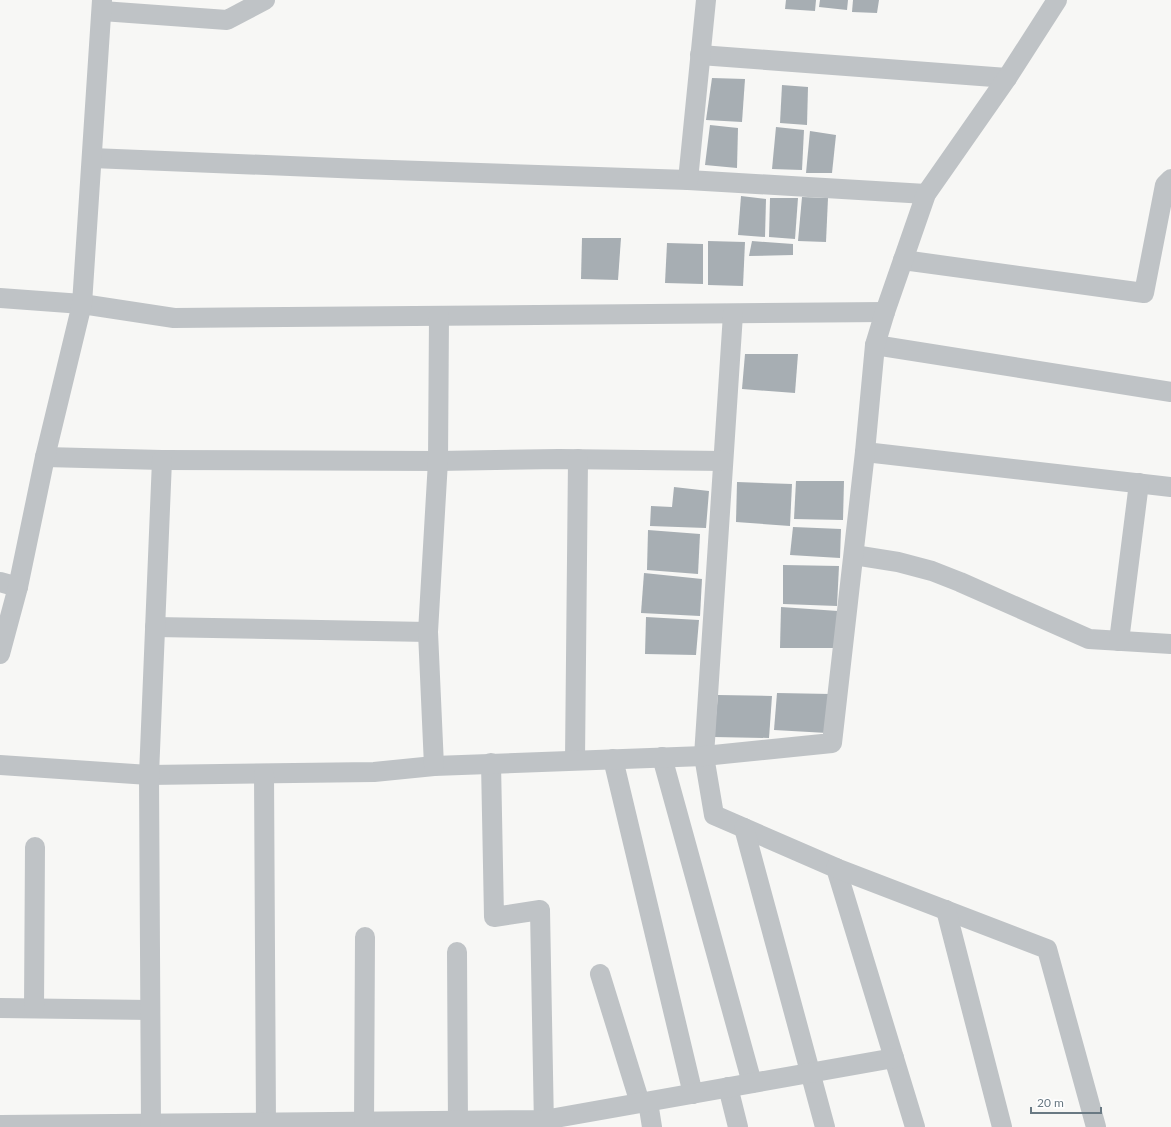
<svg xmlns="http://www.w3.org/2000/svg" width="1171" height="1127" font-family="Lato,sans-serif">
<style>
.building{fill:#a7aeb3}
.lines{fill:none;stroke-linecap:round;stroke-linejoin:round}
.minor{stroke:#bfc3c6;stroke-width:20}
</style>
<rect width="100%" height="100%" fill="#f7f7f5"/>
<g class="building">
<polygon points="786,0 816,0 815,11 785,9"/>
<polygon points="820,0 848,0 847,10 819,7"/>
<polygon points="853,0 879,0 877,13 852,12"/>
<polygon points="712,78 745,79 742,122 706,120"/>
<polygon points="782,85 808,87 807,125 780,123"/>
<polygon points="710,125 738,128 737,168 705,165"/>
<polygon points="776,127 804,130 802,170 772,169"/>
<polygon points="810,131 836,135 832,173 806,173"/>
<polygon points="741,196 766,199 765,237 738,235"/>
<polygon points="802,197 828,198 826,242 798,241"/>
<polygon points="770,198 798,198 795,239 769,237"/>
<polygon points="582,238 621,238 618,280 581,279"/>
<polygon points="708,241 745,242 743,286 708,285"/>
<polygon points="752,241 793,244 793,255 749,256"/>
<polygon points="667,243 703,244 703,284 665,283"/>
<polygon points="745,354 798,354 795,393 742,389"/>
<polygon points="796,481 844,481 843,520 794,519"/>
<polygon points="737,482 792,484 790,526 736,522"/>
<polygon points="674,487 709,491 706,528 650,526 651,506 672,507"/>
<polygon points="793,527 841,529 840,558 790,555"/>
<polygon points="648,530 700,534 698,574 647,570"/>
<polygon points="783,565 839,566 837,606 783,604"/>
<polygon points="644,573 702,579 700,616 641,613"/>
<polygon points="781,607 838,611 834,648 780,648"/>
<polygon points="646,617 699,620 696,655 645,654"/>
<polygon points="777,693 831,694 827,733 774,730"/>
<polygon points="718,695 772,696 769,738 714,737"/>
</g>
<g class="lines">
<g class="minor">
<polyline points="102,11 227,20 265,0"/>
<polyline points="700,55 1007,78"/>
<polyline points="92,158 362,169 688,180 926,194"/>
<polyline points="688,180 706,0"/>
<polyline points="903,260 1144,293 1165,185 1171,179"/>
<polyline points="0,298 82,304 174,318 885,312"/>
<polyline points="733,314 704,756 714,815 836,868 915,1127"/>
<polyline points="875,345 1171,392"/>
<polyline points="865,452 1171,487"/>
<polyline points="45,457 162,460 438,461 559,459 723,461"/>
<polyline points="854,555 898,562 932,571 960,582 1089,639 1171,644"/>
<polyline points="0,582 18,587"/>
<polyline points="155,627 428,632"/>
<polyline points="1119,641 1139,483"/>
<polyline points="0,654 18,587 45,457 82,304 102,0"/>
<polyline points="662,757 752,1083"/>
<polyline points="613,759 693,1094"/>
<polyline points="575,760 578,459"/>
<polyline points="491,763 494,917 540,910 544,1127"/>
<polyline points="0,765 149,775 374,772 434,766 704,756 832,743 865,452 875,345 885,312 926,194 1007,78 1057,0"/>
<polyline points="434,766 428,632 438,461 439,316"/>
<polyline points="264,774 266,1127"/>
<polyline points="744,828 825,1127"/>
<polyline points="836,868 1047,949 1096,1127"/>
<polyline points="946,910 1002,1127"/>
<polyline points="457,952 458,1127"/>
<polyline points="600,974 640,1103"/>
<polyline points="0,1008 150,1010"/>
<polyline points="34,1008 35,847"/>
<polyline points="728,1087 738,1127"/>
<polyline points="648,1102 652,1127"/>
<polyline points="0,1125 544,1120 894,1058"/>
<polyline points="151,1127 149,775 162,460"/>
<polyline points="364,1127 365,937"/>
</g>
</g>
<path d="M1031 1107v6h70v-6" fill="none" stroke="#697983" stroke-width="2"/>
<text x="1037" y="1107" font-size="12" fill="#697983" stroke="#ffffff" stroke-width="3" paint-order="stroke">20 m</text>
</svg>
